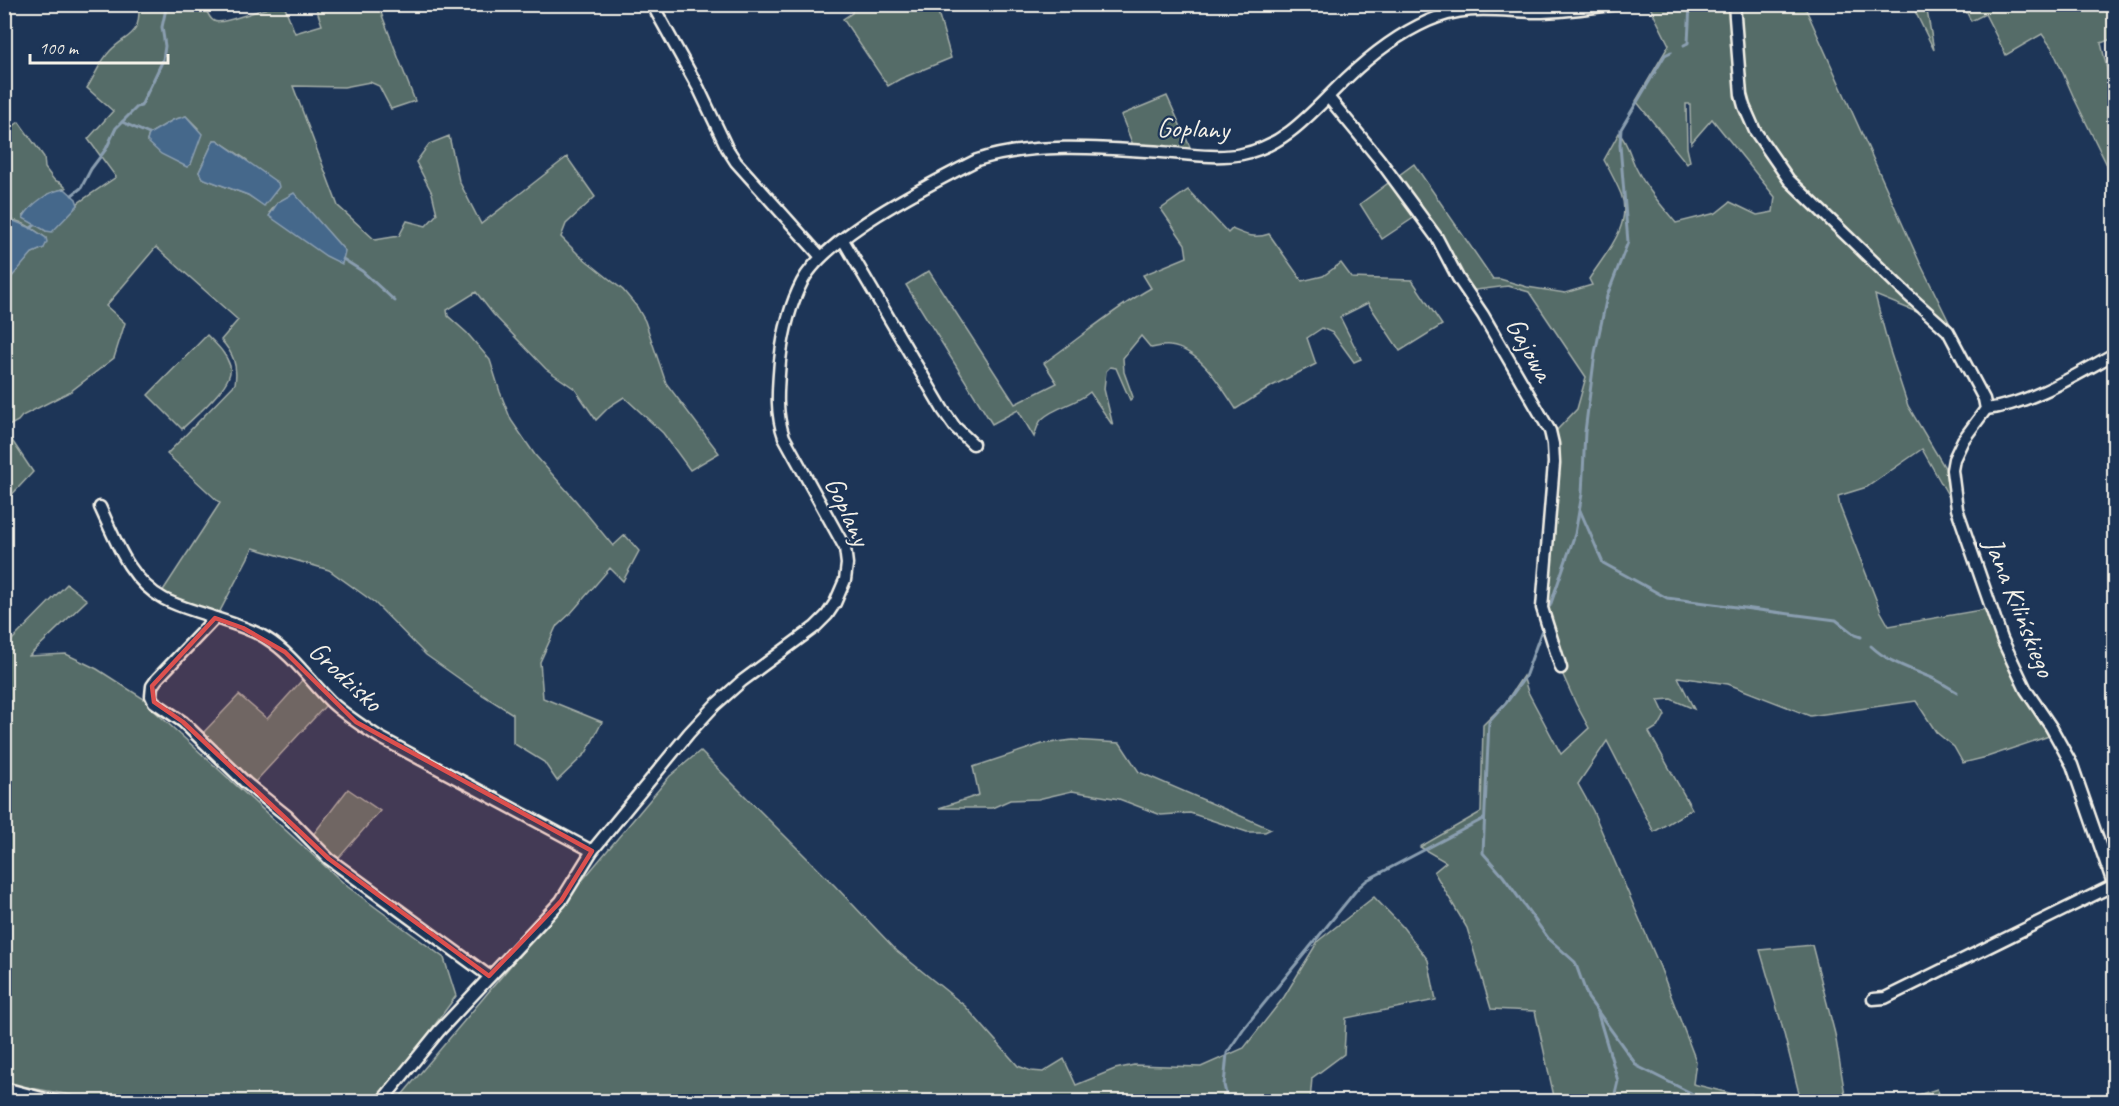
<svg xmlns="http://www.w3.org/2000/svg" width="2119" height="1106" font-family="Caveat,sans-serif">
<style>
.green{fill:#556c68;stroke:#a4aea8;stroke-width:1.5;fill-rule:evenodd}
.water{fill:#44678b;stroke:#8a9eb0;stroke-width:1.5}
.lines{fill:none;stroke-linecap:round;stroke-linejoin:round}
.stream{stroke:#8a9eb0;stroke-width:3}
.minor-casing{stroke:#f4f1e8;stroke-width:15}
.minor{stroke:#1d3557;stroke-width:10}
.marked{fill:#dc504e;fill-opacity:0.2;stroke:#dc504e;stroke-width:4.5;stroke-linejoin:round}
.labels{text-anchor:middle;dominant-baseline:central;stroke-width:4.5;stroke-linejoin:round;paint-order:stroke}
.street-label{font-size:28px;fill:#f4f1e8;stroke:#1d3557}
</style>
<rect width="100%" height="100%" fill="#1d3557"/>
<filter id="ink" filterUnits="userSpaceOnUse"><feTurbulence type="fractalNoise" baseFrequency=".0167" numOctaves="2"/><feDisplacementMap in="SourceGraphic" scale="12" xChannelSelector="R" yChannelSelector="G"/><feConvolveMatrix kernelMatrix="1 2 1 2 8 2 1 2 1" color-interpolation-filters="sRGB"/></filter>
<g filter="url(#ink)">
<g class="green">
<path d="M139 5H204C206 9 209 19 214 21 222 26 268 5 284 5L295 33 322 25 315 5H378L415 101 391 109 379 86 370 82 344 87 293 86 338 206 375 240 399 236 407 221 426 226 437 214 432 193 416 162 429 144 449 136 459 181 481 224 567 157 595 197 566 224 561 237 578 254 623 290 637 307 645 321 666 383 719 453 690 470 663 433 624 397 610 406 596 420 575 389 546 369 493 314 476 292 447 310 448 316 467 333 490 360 500 392 511 420 535 455 576 501 613 546 625 535 639 551 623 581 610 568 571 613 556 627 540 662 543 698 602 722 586 753 557 781 544 762 513 743V714L481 694 426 655 375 603 329 570 253 548 218 615 162 592 220 503 167 454 235 384C238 365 233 353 221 340L238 320 156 247 106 306 125 323 114 358 71 391 22 416 18 421 5 428 4 285 32 253 44 248 46 238C36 231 17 216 5 221V132L19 122 44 157 45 168 54 180 61 183 66 188 48 194 23 216 46 231 78 205V203L116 177 88 139 113 111 87 88C94 77 101 60 110 51 129 32 140 38 139 5ZM186 116 198 128 191 164 147 141 149 134 173 120ZM214 140H217L247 160 264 205 248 195 202 178 199 172ZM294 194 345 251 270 212 278 202Z"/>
<polygon points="853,5 936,5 951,58 900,79 888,86 843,19 852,13"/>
<path d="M1649 5H1804L1920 263 1951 326 1875 295 1889 348 1908 406 1945 468 1949 497 1922 449 1867 487 1838 496 1840 507 1881 612 1889 626 1986 609 2013 678 2049 736 1987 757 1963 763 1954 747 1936 732 1916 701 1810 716 1728 684 1678 677 1694 709 1671 699 1658 700 1665 715 1659 726 1649 732 1692 809 1654 832 1607 741 1578 784 1593 811 1660 967 1696 1061 1693 1084 1733 1094H1752L1758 1101H1555L1535 1011 1491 1009 1467 928 1434 872 1446 862 1420 847 1481 812 1483 725 1505 703 1523 676 1528 692 1561 754 1589 728 1576 704 1545 635 1536 606 1537 592 1545 593 1554 433 1577 409 1586 377 1529 292 1508 286 1468 291 1421 213 1382 239 1360 204 1414 164 1493 279H1500L1527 287 1565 293 1592 285 1589 279C1605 254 1633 225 1621 194 1616 182 1610 171 1604 160L1619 133C1628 143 1630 156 1636 168 1646 188 1661 205 1676 223L1716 213 1730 202 1757 215 1773 212 1775 197 1712 119 1691 143 1690 104H1686L1687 148 1690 161 1687 164 1636 101 1669 45Z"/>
<polygon points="1912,5 1926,5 1934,50"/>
<polygon points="1963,5 2114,5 2114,38 2101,43 2108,73 2114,88 2114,174 2109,169 2074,98 2052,48 2042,34 2006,55 1985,14 1971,21"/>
<polygon points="1167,96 1190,147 1190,150 1133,145 1121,115"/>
<path d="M1188 190 1228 233 1232 229C1246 235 1254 239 1269 234L1302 281 1323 276 1341 263 1352 278 1412 280 1442 325 1400 351 1368 303 1340 317 1361 359 1354 362 1333 333 1322 328 1307 338 1316 364 1272 386 1236 409C1220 385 1201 350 1170 346 1164 345 1157 347 1151 348L1141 336 1123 358 1124 372 1133 397 1130 400 1116 368 1110 367 1106 371 1104 389 1113 426 1090 392C1075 405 1056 406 1042 419 1038 423 1036 431 1034 437L1018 410 992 424 906 285 929 271 1015 404 1057 383 1044 363C1080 338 1113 309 1151 288L1143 275 1187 257 1185 244 1161 209Z"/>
<path d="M207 335C216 344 226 353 230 366 235 384 194 417 182 429L148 395Z"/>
<polygon points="5,430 33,472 5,502 4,502"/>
<polygon points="67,584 87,600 29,656 66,654 97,669 144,699 149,706 348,887 444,958 456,996 414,1053 375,1101 104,1101 20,1086 5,1081 5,647"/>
<polygon points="303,679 327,704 255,782 203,733 239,695 267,719"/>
<polygon points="1072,740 1120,743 1139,772 1271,829 1265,832 1247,832 1190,813 1161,815 1119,799 1072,791 1038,799 1010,800 992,808 939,808 979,795 973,767 1042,744"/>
<polygon points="700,751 835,886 897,951 965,1006 1018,1066 1031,1071 1043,1072 1064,1059 1076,1085 1115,1069 1134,1065 1201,1067 1244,1048 1284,997 1318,941 1374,897 1402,926 1428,960 1436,1000 1346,1018 1344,1054 1312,1078 1310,1101 396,1102 670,776"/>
<polygon points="348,789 380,811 336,861 312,836"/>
<polygon points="1812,945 1835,1034 1846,1101 1801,1101 1781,1022 1760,950"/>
<polygon points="1937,1089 1942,1101 1906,1101 1906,1099"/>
</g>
<g class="water">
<polygon points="186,116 202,134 191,164 187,167 161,154 147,141 149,134 173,120"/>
<polygon points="214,140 217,140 278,183 279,187 264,206 248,195 202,178 199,172"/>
<path d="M65 189 76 199 78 205 52 232 46 231 23 218C30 205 49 190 65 189Z"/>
<polygon points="294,193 345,251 342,264 326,256 269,216 278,202"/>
<polygon points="9,219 31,228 46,238 47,242 44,248 32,253 5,285 5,221"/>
</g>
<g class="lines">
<g class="stream">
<polyline points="1684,45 1688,43 1690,4"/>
<polyline points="122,122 149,134"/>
<polyline points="72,195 81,188 91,169 106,149 116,128 137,107 141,106 163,60 165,46 162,27 167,4"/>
<polyline points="31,228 35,225"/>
<polyline points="343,259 362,271 395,301"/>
<polyline points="1579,508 1603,563 1667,598 1836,620 1855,635 1861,637"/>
<polyline points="1550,606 1575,534 1582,494 1585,432 1595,353 1607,296 1628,242 1620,145 1621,129 1665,55 1671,52"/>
<polyline points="1543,627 1525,677 1506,703 1489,722 1483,853 1503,876 1548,938 1575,962 1588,998 1637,1066 1709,1102"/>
<path d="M1871 646C1888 662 1906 667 1927 676 1938 680 1948 687 1957 692"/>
<polyline points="1598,1014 1618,1081 1613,1102"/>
<polyline points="1228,1102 1224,1085 1227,1053 1244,1028 1358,888 1367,880 1483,819"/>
</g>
<g class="minor-casing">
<g id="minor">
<polyline points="652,4 699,89 727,148 736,162 821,257"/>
<polyline points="1734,4 1741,95 1744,106 1755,131 1789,180 1908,295 1948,331 1984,399 1986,409 1963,440 1954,459 1952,470 1957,509 2002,639 2026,690 2051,727 2072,765 2114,886"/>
<polyline points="1328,97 1379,159 1437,238 1458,278 1483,315 1550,431 1553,444 1554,463 1542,608 1561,668"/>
<polyline points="843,240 943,410 955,427 973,444"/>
<path d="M1986 409C2030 404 2076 375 2114 354"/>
<path d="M100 507C116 541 129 580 164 599 177 606 192 610 207 615 226 622 248 627 266 638 292 654 310 681 331 702 345 715 362 726 379 737L592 851"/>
<polyline points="215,618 157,679 152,686 151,696 154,702 183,722 246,783 287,816 329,859 489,976"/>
<polyline points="1873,999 1885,998 2114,885"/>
<polyline points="4,1088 57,1102"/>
<path d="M381 1102 439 1031 561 901 592 851 689 733 715 705 742 681 815 627 827 615 835 603 845 580 847 564 845 548 784 437C775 412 778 387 780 361 783 334 790 305 802 282 826 236 930 184 977 160 1031 142 1104 148 1161 152 1187 154 1216 159 1242 154 1288 145 1315 108 1347 78 1370 56 1399 34 1428 21 1466 4 1496 11 1535 12 1562 12 1590 8 1616 4"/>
</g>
</g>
<use href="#minor" class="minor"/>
</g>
</g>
<path class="marked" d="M215 618 243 628 285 652 356 722 592 851 561 901 489 976 329 859 183 722 154 702 152 686Z"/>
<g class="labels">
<g class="street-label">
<text transform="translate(1193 128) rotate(2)">Goplany</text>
<text transform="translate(1530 349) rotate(61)">Gajowa</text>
<text transform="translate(848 511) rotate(65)">Goplany</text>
<text transform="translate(2020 607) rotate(68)">Jana Kilińskiego</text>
<text transform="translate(346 676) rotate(43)">Grodzisko</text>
</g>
</g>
<rect width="2119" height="1106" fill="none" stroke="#1d3557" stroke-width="24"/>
<rect x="12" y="12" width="2095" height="1082" fill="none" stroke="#f4f1e8" stroke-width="2" filter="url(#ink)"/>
<path d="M30 54v9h138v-9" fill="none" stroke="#f4f1e8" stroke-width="3"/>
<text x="39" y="54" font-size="18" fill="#f4f1e8" stroke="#1d3557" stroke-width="4.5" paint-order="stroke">100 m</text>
</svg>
